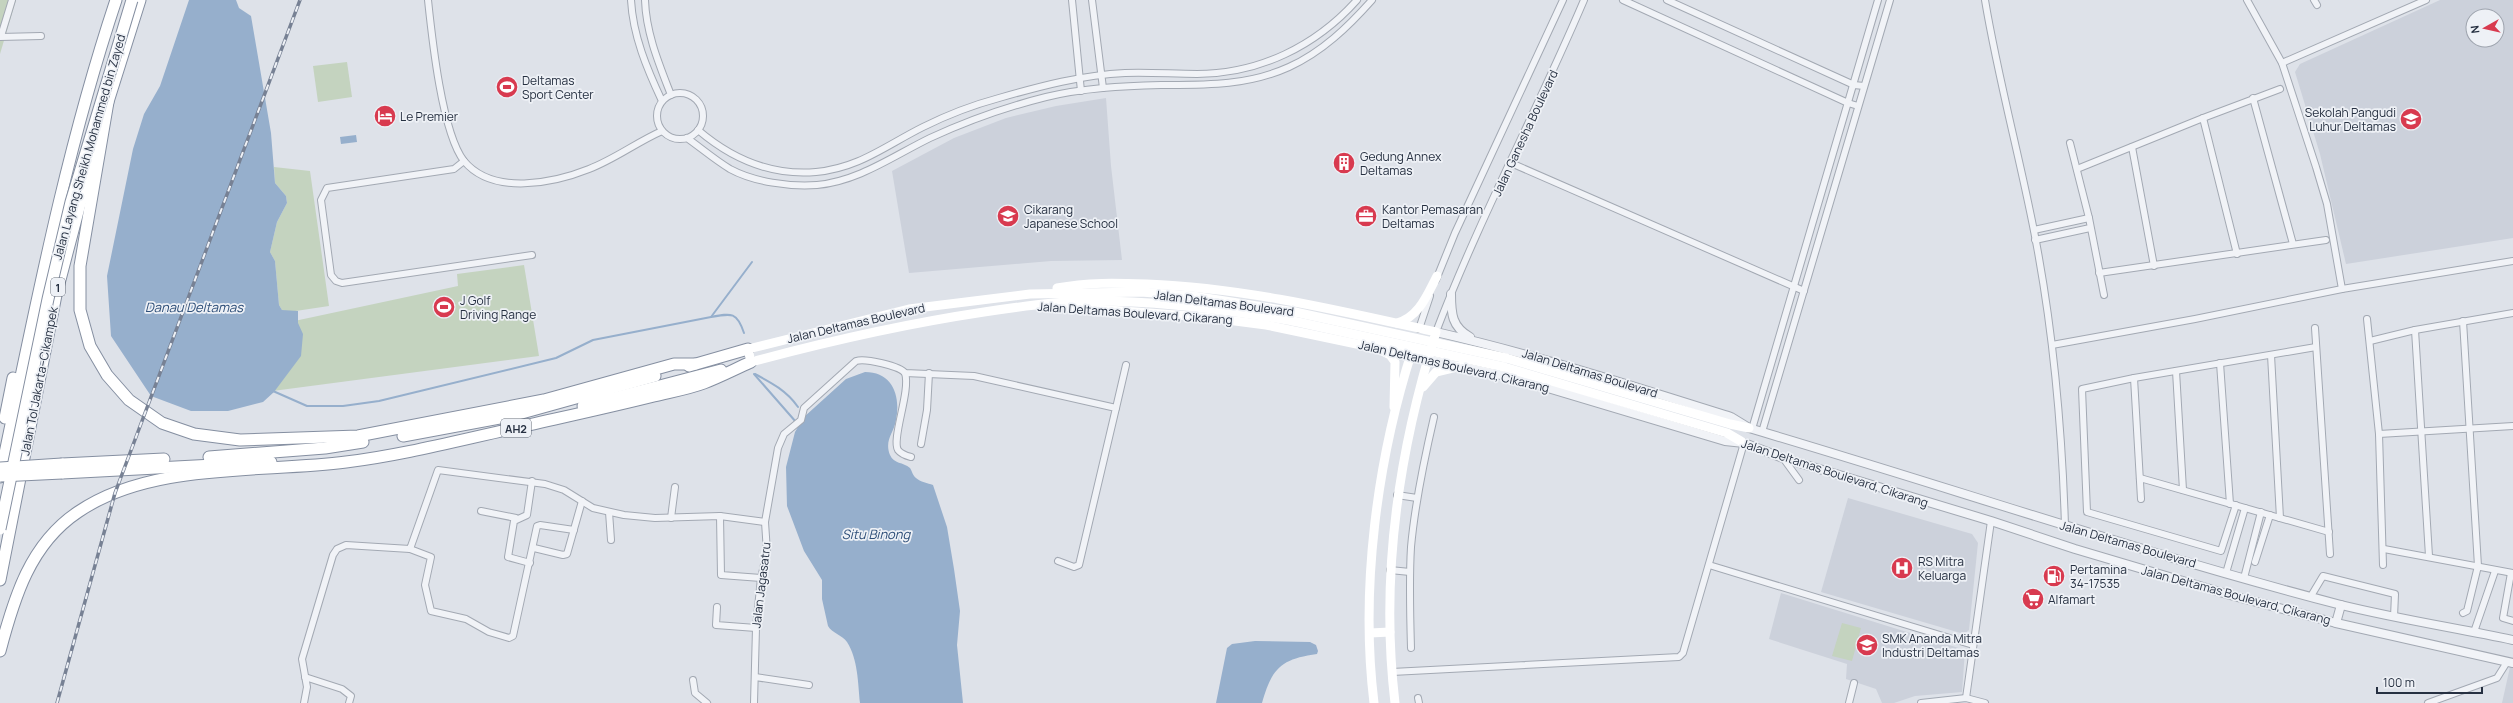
<svg xmlns="http://www.w3.org/2000/svg" width="2513" height="703" font-family="Manrope,sans-serif">
<style>
.built{fill:#ccd1db;fill-rule:evenodd}
.green{fill:#c4d3bf}
.water{fill:#96afcc}
.lines{fill:none;stroke-linecap:round;stroke-linejoin:round}
.stream{stroke:#96afcc;stroke-width:2}
.minor-casing{stroke:#a3a9b3;stroke-width:8}
.tertiary-casing{stroke:#a3a9b3;stroke-width:10}
.motorway-casing{stroke:#858fa1;stroke-width:13}
.minor{stroke:#f1f3f7;stroke-width:6}
.tertiary{stroke:#f1f3f7;stroke-width:8}
.secondary{stroke:#fff;stroke-width:9}
.motorway{stroke:#fff;stroke-width:11}
.rail-casing{stroke:#778194;stroke-width:3.5}
.rail{stroke:#eef1f6;stroke-width:2;stroke-dasharray:6;stroke-linecap:butt}
.motorway-bridge-casing{stroke:#858fa1;stroke-width:13;stroke-linecap:butt}
.secondary-bridge{stroke:#fff;stroke-width:9}
.motorway-bridge{stroke:#fff;stroke-width:11}
.labels{text-anchor:middle;dominant-baseline:central;stroke-width:3.5;stroke-linejoin:round;paint-order:stroke}
.shield{fill:#eef1f6;stroke:#626a77;stroke-width:1}
.shield-label{font-size:11px;font-weight:bold;fill:#263041}
.poi-label{font-size:12px;fill:#263041;stroke:#eef1f6;text-anchor:start}
.street-label{font-size:12px;fill:#263041;stroke:#eef1f6}
.water-label{font-size:13px;font-style:italic;fill:#2d4e78;stroke:#eef1f6}
</style>
<rect width="100%" height="100%" fill="#dee2e9"/>
<g class="built">
<path d="M2440 0H2513V238L2346 264 2320 154 2295 72 2300 64ZM2473 16H2497V40H2473Z"/>
<polygon points="1106,98 1111,166 1122,260 1051,261 909,273 892,171 954,138 1006,118 1056,106"/>
<polygon points="1848,498 1972,534 1978,543 1969,630 1964,634 1821,592"/>
<polygon points="1781,593 1965,650 1962,692 1915,696 1894,703 1882,703 1876,689 1846,679 1847,664 1769,639"/>
<polygon points="2510,667 2513,668 2513,703 2502,703"/>
</g>
<g class="green">
<polygon points="0,0 16,0 0,54"/>
<polygon points="347,62 352,97 318,102 313,66"/>
<polygon points="274,167 310,171 329,306 289,312 282,310 279,305 275,261 270,252 277,222 287,203 286,196 275,183"/>
<polygon points="524,265 539,356 265,392 257,329 458,286 457,274"/>
<polygon points="1842,623 1861,628 1852,661 1832,656"/>
</g>
<g class="water">
<polygon points="189,0 236,0 239,8 251,16 271,133 275,183 286,196 287,203 277,222 270,252 275,261 279,305 282,310 298,311 298,323 303,334 301,356 274,392 263,402 228,411 191,411 151,396 111,336 107,276 133,149 144,114 160,86"/>
<polygon points="356,135 357,142 341,144 340,137"/>
<path d="M865 372C892 372 901 395 896 420 894 433 884 440 890 455 894 464 903 462 910 468 912 471 913 476 916 478 920 482 928 483 933 485L947 527 954 569 960 611 957 645 963 703H860C858 683 858 659 847 642 842 635 832 633 828 626L822 599V580L804 551 787 506 786 467 795 432 804 417 846 379Z"/>
<path d="M1255 641 1310 642 1316 645 1318 651 1317 654C1281 659 1272 668 1262 703H1216L1227 648 1232 644Z"/>
</g>
<g class="lines">
<g class="stream">
<path d="M711 317C732 313 737 312 744 333"/>
<polyline points="754,374 796,422"/>
<path d="M755 374C772 383 787 391 798 407"/>
<polyline points="273,391 307,406 343,406 379,401 556,358 593,340 711,317 752,262"/>
</g>
<g class="minor-casing">
<g id="minor">
<path d="M428 0C432 38 442 133 464 161 493 196 554 183 589 169 615 159 637 142 662 131"/>
<path d="M631 0C633 36 647 69 662 101"/>
<path d="M645 0C646 33 659 64 671 95"/>
<polyline points="1072,0 1081,91"/>
<polyline points="1092,0 1103,88"/>
<polyline points="1623,0 1848,103 1858,106"/>
<polyline points="1667,0 1854,85 1864,86"/>
<path d="M1985 0C1998 78 2019 154 2034 231 2053 328 2062 427 2065 526"/>
<polyline points="2247,0 2282,63 2316,167 2327,204 2342,289"/>
<polyline points="2314,0 2317,5"/>
<polyline points="1,36 12,0"/>
<polyline points="0,37 41,36"/>
<polyline points="2282,63 2426,0"/>
<circle cx="680" cy="116" r="23"/>
<polyline points="2253,98 2293,244"/>
<polyline points="2203,118 2237,254"/>
<path d="M698 130C732 159 770 176 816 172 859 168 885 146 923 127 947 115 973 105 999 98 1041 86 1082 75 1125 73 1149 72 1173 74 1197 74 1259 74 1316 46 1357 0"/>
<path d="M687 138C701 148 715 160 730 169 754 182 790 187 817 185 859 181 893 156 930 138 967 121 1006 107 1046 97 1083 88 1122 86 1161 85 1205 85 1247 86 1289 67 1322 52 1348 27 1372 0"/>
<polyline points="2070,143 2089,218 2104,295"/>
<polyline points="2132,147 2154,266"/>
<polyline points="464,161 454,169 327,188 321,200 331,275 336,281 342,283 532,255"/>
<polyline points="1511,163 1804,291"/>
<polyline points="2077,169 2203,118 2280,89"/>
<polyline points="2034,230 2089,218"/>
<polyline points="2035,240 2090,228"/>
<polyline points="2099,273 2326,240"/>
<polyline points="1436,280 1455,233 1563,0"/>
<polyline points="2367,319 2379,434 2383,565"/>
<polyline points="2463,321 2478,566 2467,611 2463,613"/>
<polyline points="2315,328 2330,554"/>
<polyline points="1419,329 1430,296"/>
<polyline points="2415,330 2429,556"/>
<path d="M1436 332C1479 219 1537 111 1584 0"/>
<polyline points="2370,341 2415,330 2513,313"/>
<polyline points="2052,345 2195,319 2342,289 2513,261"/>
<polyline points="2271,355 2280,518"/>
<polyline points="2220,363 2230,504"/>
<polyline points="2176,371 2183,490"/>
<path d="M905 373C911 391 891 439 898 450 901 454 907 456 911 457"/>
<polyline points="2134,378 2141,499"/>
<polyline points="1116,408 1126,365"/>
<polyline points="1752,429 1878,0"/>
<polyline points="1762,432 1890,0"/>
<polyline points="2379,434 2513,426"/>
<polyline points="921,444 927,410 929,373"/>
<polyline points="1783,458 1799,480"/>
<polyline points="2140,478 2329,532"/>
<polyline points="1397,495 1417,498"/>
<polyline points="2236,505 2221,551 2087,512 2082,389 2134,378 2316,347"/>
<polyline points="481,511 516,518"/>
<polyline points="609,512 611,540"/>
<polyline points="720,516 721,575 761,578"/>
<polyline points="671,518 675,487"/>
<polyline points="534,548 563,555 567,554 582,501"/>
<polyline points="410,549 431,557 425,585 431,611 466,619 489,632 509,638 513,636 537,526 540,525 574,530"/>
<polyline points="2384,549 2513,573"/>
<polyline points="2255,562 2270,515"/>
<polyline points="530,563 508,557 514,521 527,515 532,481"/>
<polyline points="1709,565 1973,645"/>
<polyline points="1390,570 1410,572"/>
<polyline points="2226,573 2245,508"/>
<polyline points="2511,573 2503,618 2513,621"/>
<polyline points="2244,578 2261,512"/>
<polyline points="2311,596 2323,576 2395,594 2394,617"/>
<polyline points="717,607 716,625 756,628"/>
<polyline points="2474,632 2495,571"/>
<path d="M1411 648C1410 614 1409 580 1411 547 1415 503 1424 460 1434 417"/>
<polyline points="1392,672 1679,657 1683,653 1744,443"/>
<polyline points="305,677 342,689 351,696 349,703"/>
<polyline points="755,677 809,685"/>
<polyline points="693,680 695,693 707,703"/>
<polyline points="1418,698 1419,703"/>
<polyline points="1966,698 1991,521"/>
<polyline points="304,703 307,687 302,659 333,555 337,549 346,545 410,549 438,470 545,484 564,490 593,508 624,515 655,518 720,516 765,522"/>
<path d="M754 703 756 628 761 578 767 552 765 522 778 448 784 434 801 420 804 408 856 361C865 358 900 366 905 373L974 376 1116 408 1079 565 1074 567 1058 561"/>
<polyline points="1849,703 1854,683"/>
<polyline points="1921,703 1966,698 1985,703"/>
<polyline points="2428,703 2497,678 2507,662"/>
</g>
</g>
<g class="tertiary-casing">
<g id="tertiary">
<path d="M1451 294C1451 314 1452 327 1470 337"/>
<path d="M1436 332C1536 355 1633 386 1731 417L1749 428C1946 486 2141 553 2341 605 2398 619 2456 628 2513 640"/>
<polyline points="1428,359 1515,378 1725,441 1744,443 1783,458 1991,521 2075,549 2230,595 2336,623 2513,663"/>
<polyline points="2336,623 2341,605"/>
</g>
</g>
<g class="motorway-casing">
<g id="motorway">
<polyline points="108,102 80,266 80,310 90,346 107,375 129,400 162,423 194,434 240,440 358,436 544,400 674,364 695,364"/>
<polyline points="106,108 140,0"/>
<polyline points="689,366 748,349"/>
<polyline points="583,406 721,370"/>
<polyline points="5,418 13,378"/>
<polyline points="403,436 511,416 655,376"/>
<polyline points="209,457 325,448 363,442"/>
<polyline points="62,464 164,459"/>
<polyline points="62,473 271,462"/>
<path d="M0 477C34 316 64 156 116 0"/>
<polyline points="0,580 56,295 92,158"/>
<path d="M0 651C14 598 30 544 78 512 151 462 261 473 346 462 402 455 456 441 511 429 559 418 606 408 654 396 670 392 688 389 704 383 720 377 735 369 751 362"/>
</g>
</g>
<use href="#minor" class="minor"/>
<use href="#tertiary" class="tertiary"/>
<g class="secondary">
<path d="M1057 288C1087 282 1117 283 1147 284 1246 288 1341 311 1436 332 1398 453 1380 577 1395 703"/>
<polyline points="1068,307 1204,317 1266,325 1428,359"/>
<path d="M1293 321C1224 309 1154 300 1083 301 1050 302 1017 307 984 312 904 324 829 341 751 362L748 349 909 309 1030 294 1141 292 1193 296 1295 312"/>
<path d="M1397 323C1419 317 1427 295 1437 276"/>
<polyline points="1382,351 1390,355 1395,362 1394,407"/>
<polyline points="1506,358 1730,424 1749,428"/>
<polyline points="1504,367 1727,433 1744,443"/>
<polyline points="1423,387 1436,372 1461,366"/>
<polyline points="1370,633 1390,632"/>
<path d="M1374 703C1360 589 1377 460 1412 351"/>
</g>
<use href="#motorway" class="motorway"/>
<g class="rail-casing">
<polyline id="rail" points="57,703 115,493 300,0"/>
</g>
<use href="#rail" class="rail"/>
<g class="motorway-bridge-casing">
<g id="motorway-bridge">
<polyline points="0,468 62,464"/>
<polyline points="0,476 62,473"/>
<polyline points="0,529 48,299 71,202 132,0"/>
</g>
</g>
<g class="secondary-bridge">
<polyline points="1295,312 1506,358"/>
<polyline points="1293,321 1504,367"/>
</g>
<use href="#motorway-bridge" class="motorway-bridge"/>
</g>
<defs>
<g id="stadium-disc" transform="scale(1.15)"><circle r="9.5" fill="#d83a4f" stroke="#eef1f6"/><path d="M0-5a6.5 5 0 1 0 0 10a6.5 5 0 1 0 0-10ZM-3.5-1.8h7v3.6h-7Z" fill="#fff"/></g>
<g id="hotel-disc" transform="scale(1.15)"><circle r="9.5" fill="#d83a4f" stroke="#eef1f6"/><path d="M-6-4.5h1.5V1H6V5H4.5V3h-9V5H-6ZM-4 0a1.8 1.8 0 1 1 3.6 0ZM.5 0V-2.5h3Q6-2.5 6 0Z" fill="#fff"/></g>
<g id="school-disc" transform="scale(1.15)"><circle r="9.5" fill="#d83a4f" stroke="#eef1f6"/><path d="M0-5L7-2L0 1L-7-2ZM-4 1L0 2.5L4 1V4Q0 6-4 4Z" fill="#fff"/></g>
<g id="building-disc" transform="scale(1.15)"><circle r="9.5" fill="#d83a4f" stroke="#eef1f6"/><path d="M-4-6H4V6H1V3H-1V6H-4ZM-2.5-4.3h1.7v1.8h-1.7ZM.8-4.3h1.7v1.8H.8ZM-2.5-1h1.7V.8h-1.7ZM.8-1h1.7V.8H.8Z" fill="#fff"/></g>
<g id="office-disc" transform="scale(1.15)"><circle r="9.5" fill="#d83a4f" stroke="#eef1f6"/><path d="M-6-3h4V-5.5h4V-3h4V5H-6ZM-1-4.5V-3h2v-1.5ZM-6 0V1H6V0Z" fill="#fff"/></g>
<g id="hospital-disc" transform="scale(1.15)"><circle r="9.5" fill="#d83a4f" stroke="#eef1f6"/><path d="M-5-5h3v3.5h4V-5h3V5h-3V1.5h-4V5h-3Z" fill="#fff"/></g>
<g id="fuel-disc" transform="scale(1.15)"><circle r="9.5" fill="#d83a4f" stroke="#eef1f6"/><path d="M-5.5-6h7V0h2V4h1.3V-2.5L3-4.5l.8-.8L6-3V5H2.5V1h-1V6h-7ZM-4.2-4.7v3.2H.2V-4.7Z" fill="#fff"/></g>
<g id="supermarket-disc" transform="scale(1.15)"><circle r="9.5" fill="#d83a4f" stroke="#eef1f6"/><path d="M-6-5.5h2.5l.6 2H6L4.5 2H-2.5L-4.4-4H-6ZM-1.5 3.2a1.3 1.3 0 1 0 .1 0ZM3 3.2a1.3 1.3 0 1 0 .1 0Z" fill="#fff"/></g>
</defs>
<g fill-rule="evenodd">
<use href="#stadium-disc" x="507" y="87"/>
<use href="#hotel-disc" x="385" y="116"/>
<use href="#school-disc" x="2411" y="119"/>
<use href="#building-disc" x="1344" y="163"/>
<use href="#school-disc" x="1008" y="216"/>
<use href="#office-disc" x="1366" y="216"/>
<use href="#stadium-disc" x="444" y="307"/>
<use href="#hospital-disc" x="1902" y="568"/>
<use href="#fuel-disc" x="2054" y="576"/>
<use href="#supermarket-disc" x="2033" y="599"/>
<use href="#school-disc" x="1867" y="645"/>
</g>
<g class="labels">
<g class="shield">
<rect x="51" y="278" width="14" height="18" rx="3"/>
<rect x="501" y="419" width="30" height="18" rx="3"/>
</g>
<g class="shield-label">
<text x="58" y="287">1</text>
<text x="516" y="428">AH2</text>
</g>
<g class="poi-label">
<text x="522" y="80">Deltamas<tspan x="522" dy="14">Sport Center</tspan></text>
<text x="2396" y="112" text-anchor="end">Sekolah Pangudi<tspan x="2396" dy="14">Luhur Deltamas</tspan></text>
<text x="400" y="116">Le Premier</text>
<text x="1360" y="156">Gedung Annex<tspan x="1360" dy="14">Deltamas</tspan></text>
<text x="1024" y="209">Cikarang<tspan x="1024" dy="14">Japanese School</tspan></text>
<text x="1382" y="209">Kantor Pemasaran<tspan x="1382" dy="14">Deltamas</tspan></text>
<text x="460" y="300">J Golf<tspan x="460" dy="14">Driving Range</tspan></text>
<text x="1918" y="561">RS Mitra<tspan x="1918" dy="14">Keluarga</tspan></text>
<text x="2070" y="569">Pertamina<tspan x="2070" dy="14">34-17535</tspan></text>
<text x="2048" y="599">Alfamart</text>
<text x="1882" y="638">SMK Ananda Mitra<tspan x="1882" dy="14">Industri Deltamas</tspan></text>
</g>
<g class="street-label">
<text transform="translate(1525 133) rotate(-65)">Jalan Ganesha Boulevard</text>
<text transform="translate(89 147) rotate(-74)">Jalan Layang Sheikh Mohammed bin Zayed</text>
<text transform="translate(1224 303) rotate(7)">Jalan Deltamas Boulevard</text>
<text transform="translate(1135 313) rotate(4)">Jalan Deltamas Boulevard, Cikarang</text>
<text transform="translate(856 323) rotate(-13)">Jalan Deltamas Boulevard</text>
<text transform="translate(1454 366) rotate(13)">Jalan Deltamas Boulevard, Cikarang</text>
<text transform="translate(1590 373) rotate(17)">Jalan Deltamas Boulevard</text>
<text transform="translate(39 381) rotate(-79)">Jalan Tol Jakarta–Cikampek</text>
<text transform="translate(1835 473) rotate(18)">Jalan Deltamas Boulevard, Cikarang</text>
<text transform="translate(2128 544) rotate(16)">Jalan Deltamas Boulevard</text>
<text transform="translate(761 585) rotate(-83)">Jalan Jagasatru</text>
<text transform="translate(2236 595) rotate(15)">Jalan Deltamas Boulevard, Cikarang</text>
</g>
<g class="water-label">
<text x="194" y="307">Danau Deltamas</text>
<text x="876" y="534">Situ Binong</text>
</g>
</g>
<g transform="translate(2485 28) rotate(262)"><circle r="19" fill="#eef1f6" stroke="#9ea4ae"/>
<path d="M0-3L7 15L0 10L-7 15Z" fill="#d83a4f"/>
<text y="-6" font-size="11" font-weight="bold" text-anchor="middle" fill="#263041">N</text>
</g>
<path d="M2377 687v6h105v-6" fill="none" stroke="#263041" stroke-width="2"/>
<text x="2383" y="687" font-size="12" fill="#263041" stroke="#eef1f6" stroke-width="3" paint-order="stroke">100 m</text>
</svg>
